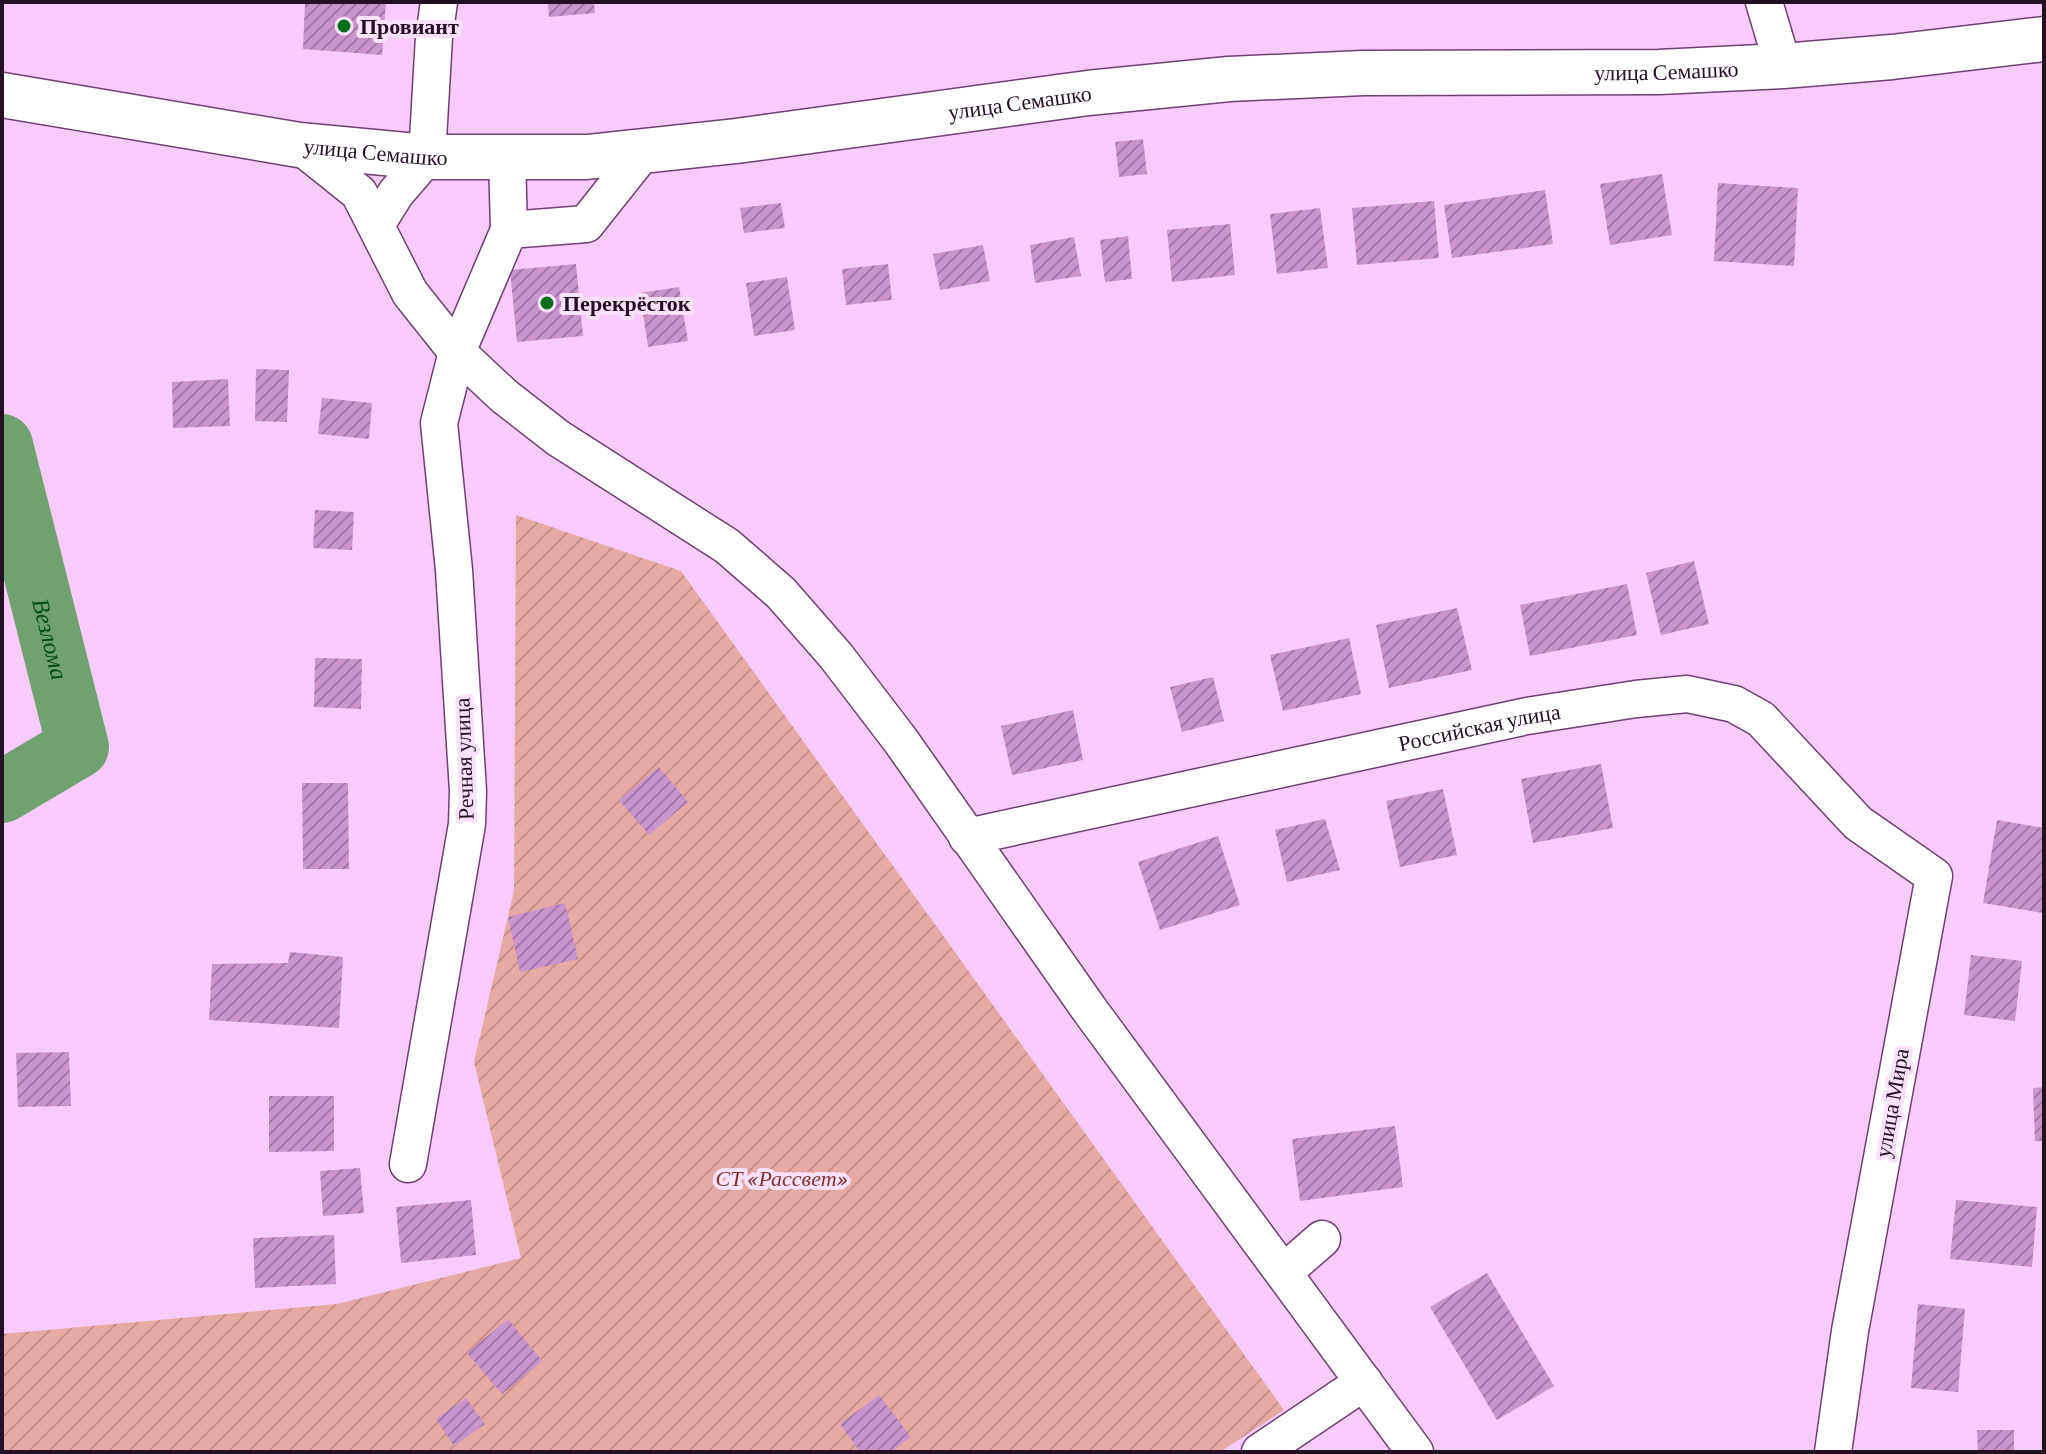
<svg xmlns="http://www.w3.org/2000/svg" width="2046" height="1454" font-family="'Crimson Pro',serif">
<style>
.garden{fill:url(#garden-furrows)}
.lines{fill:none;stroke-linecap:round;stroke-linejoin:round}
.river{stroke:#71a071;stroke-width:62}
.building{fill:url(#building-hatch)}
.minor-casing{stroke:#6f4073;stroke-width:39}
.major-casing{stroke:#6f4073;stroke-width:47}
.minor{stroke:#fff;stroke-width:36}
.major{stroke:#fff;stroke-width:44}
.poi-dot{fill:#096e1c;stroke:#f8e2f9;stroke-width:3}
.labels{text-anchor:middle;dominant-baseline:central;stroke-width:8;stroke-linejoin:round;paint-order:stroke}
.poi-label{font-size:22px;font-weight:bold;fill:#231024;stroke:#f8e2f9;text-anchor:start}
.street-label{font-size:22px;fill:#231024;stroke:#f8e2f9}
.park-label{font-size:22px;font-style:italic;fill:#86322f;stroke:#f8e2f9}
.water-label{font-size:24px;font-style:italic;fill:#014e0f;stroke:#f8e2f9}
</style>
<defs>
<pattern id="garden-furrows" width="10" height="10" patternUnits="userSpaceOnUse" patternTransform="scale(2)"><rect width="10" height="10" fill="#e7a9a3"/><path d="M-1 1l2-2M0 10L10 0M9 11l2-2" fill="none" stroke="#c6908c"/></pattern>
<pattern id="building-hatch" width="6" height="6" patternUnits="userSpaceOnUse" patternTransform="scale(2)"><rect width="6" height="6" fill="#ca95cd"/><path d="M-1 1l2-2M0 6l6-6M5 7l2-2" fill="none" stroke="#a478a6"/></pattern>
</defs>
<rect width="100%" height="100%" fill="#f8ccfa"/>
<polygon class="garden" points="516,515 681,571 1284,1410 1220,1452 2,1452 2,1334 337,1304 521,1258 474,1062 514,891"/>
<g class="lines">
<path class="river" id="s1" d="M2 445 78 747 2 792"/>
</g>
<g class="building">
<polygon points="305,2 386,2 382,55 303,49"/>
<polygon points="548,2 594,2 595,13 549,17"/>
<polygon points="1143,139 1147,174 1119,177 1115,142"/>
<polygon points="1662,174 1672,235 1610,245 1600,184"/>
<polygon points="1718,183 1798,188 1794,266 1714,261"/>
<polygon points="1545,190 1553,244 1452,258 1444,205"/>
<polygon points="1434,201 1439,258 1357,265 1352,208"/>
<polygon points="781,203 785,228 744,233 740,208"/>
<polygon points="1320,208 1328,268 1277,274 1270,214"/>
<polygon points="1230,224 1235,275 1172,282 1167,230"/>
<polygon points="1128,236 1132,279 1105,282 1100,240"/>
<polygon points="1074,237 1081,276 1035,283 1030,245"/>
<polygon points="983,245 990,281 940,290 933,254"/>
<polygon points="576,264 583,336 517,342 510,270"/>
<polygon points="888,264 892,300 846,305 842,269"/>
<polygon points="787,277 795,330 754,336 746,283"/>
<polygon points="679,287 688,341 648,347 640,293"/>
<polygon points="256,369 289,370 287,422 255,421"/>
<polygon points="228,379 230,426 173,428 172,382"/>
<polygon points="322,398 372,403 369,439 318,434"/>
<polygon points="315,510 354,512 352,550 313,548"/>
<polygon points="1694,561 1709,624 1661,635 1646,573"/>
<polygon points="1627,584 1637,635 1530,656 1520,605"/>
<polygon points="1457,608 1472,670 1389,688 1376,625"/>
<polygon points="1349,638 1361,694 1283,711 1270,655"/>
<polygon points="315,658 362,659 361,709 314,707"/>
<polygon points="1213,677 1224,721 1182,732 1170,687"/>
<polygon points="1073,710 1083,760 1012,775 1001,726"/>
<polygon points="1601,764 1613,828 1533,843 1521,779"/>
<polygon points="659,767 688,802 649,835 619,800"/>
<polygon points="302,783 348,783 349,869 303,869"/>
<polygon points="1443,789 1457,855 1400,867 1386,801"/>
<polygon points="1325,819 1340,870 1287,882 1275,830"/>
<polygon points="1997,820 2044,828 2043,913 1983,903"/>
<polygon points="1218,836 1240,905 1160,930 1138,862"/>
<polygon points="565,903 578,959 520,972 508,917"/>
<polygon points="290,952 343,957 339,1028 209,1020 212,964 288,963"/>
<polygon points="1971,955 2022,961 2015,1021 1964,1015"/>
<polygon points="69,1052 71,1106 18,1107 16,1053"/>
<polygon points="2044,1087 2044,1141 2035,1141 2033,1088"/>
<polygon points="269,1096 334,1096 334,1151 269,1152"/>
<polygon points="1395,1126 1403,1187 1300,1201 1292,1139"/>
<polygon points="360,1168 364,1213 323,1216 320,1171"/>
<polygon points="471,1200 476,1255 401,1263 396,1207"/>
<polygon points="1956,1200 2037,1207 2032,1267 1950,1259"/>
<polygon points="334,1235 336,1284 255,1288 253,1238"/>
<polygon points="1487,1273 1554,1386 1497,1420 1430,1307"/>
<polygon points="1918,1304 1965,1309 1958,1392 1911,1388"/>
<polygon points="508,1319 542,1361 502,1394 467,1353"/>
<polygon points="879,1395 911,1437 891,1452 860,1452 840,1424"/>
<polygon points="466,1398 485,1424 454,1446 436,1419"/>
<polygon points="1977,1430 2014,1430 2014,1452 1978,1452"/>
</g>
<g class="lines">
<g class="minor-casing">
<g id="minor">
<polyline points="1764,2 1783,66"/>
<polyline points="299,145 359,193 410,293 457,352 504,396 558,438 727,546 781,593 836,656 901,741 1089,1009 1415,1452"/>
<polyline points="507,157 509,230"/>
<polyline points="376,225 396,193 427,157 434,37 439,2"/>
<path id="s2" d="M967 837 1527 716 1636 699 1687 694 1734 704 1761 719 1858 823 1934 876 1850 1331 1833 1452"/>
<polyline points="408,1164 467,824 468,791 454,570 439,423 457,352 509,230 586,224 644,151"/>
<polyline points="1284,1272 1322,1239"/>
<polyline points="1260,1452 1364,1382"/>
</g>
</g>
<g class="major-casing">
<g id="major">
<path id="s3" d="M2 95 299 145 427 157H587L736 141 1088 93 1229 79 1363 73 1659 72 1783 66 1892 57 2044 39"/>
</g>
</g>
<use href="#minor" class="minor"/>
<use href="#major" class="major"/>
</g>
<g class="poi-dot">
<circle cx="344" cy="26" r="8"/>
<circle cx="547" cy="303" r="8"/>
</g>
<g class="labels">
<g class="poi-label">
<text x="360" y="26">Провиант</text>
<text x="563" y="303">Перекрёсток</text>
</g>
<g class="street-label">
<text stroke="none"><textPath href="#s3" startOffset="1674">улица Семашко</textPath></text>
<text stroke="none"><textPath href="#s3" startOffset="1026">улица Семашко</textPath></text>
<text stroke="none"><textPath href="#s3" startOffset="378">улица Семашко</textPath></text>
<text stroke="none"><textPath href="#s2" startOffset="524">Российская улица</textPath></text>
<text transform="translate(464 759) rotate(-92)">Речная улица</text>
<text transform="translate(1892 1103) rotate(-80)">улица Мира</text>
</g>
<g class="park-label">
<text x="782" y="1178">СТ «Рассвет»</text>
</g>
<g class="water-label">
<text stroke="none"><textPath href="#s1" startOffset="200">Везлома</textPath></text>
</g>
</g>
<rect width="2046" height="1454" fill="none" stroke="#231024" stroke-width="8"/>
</svg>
